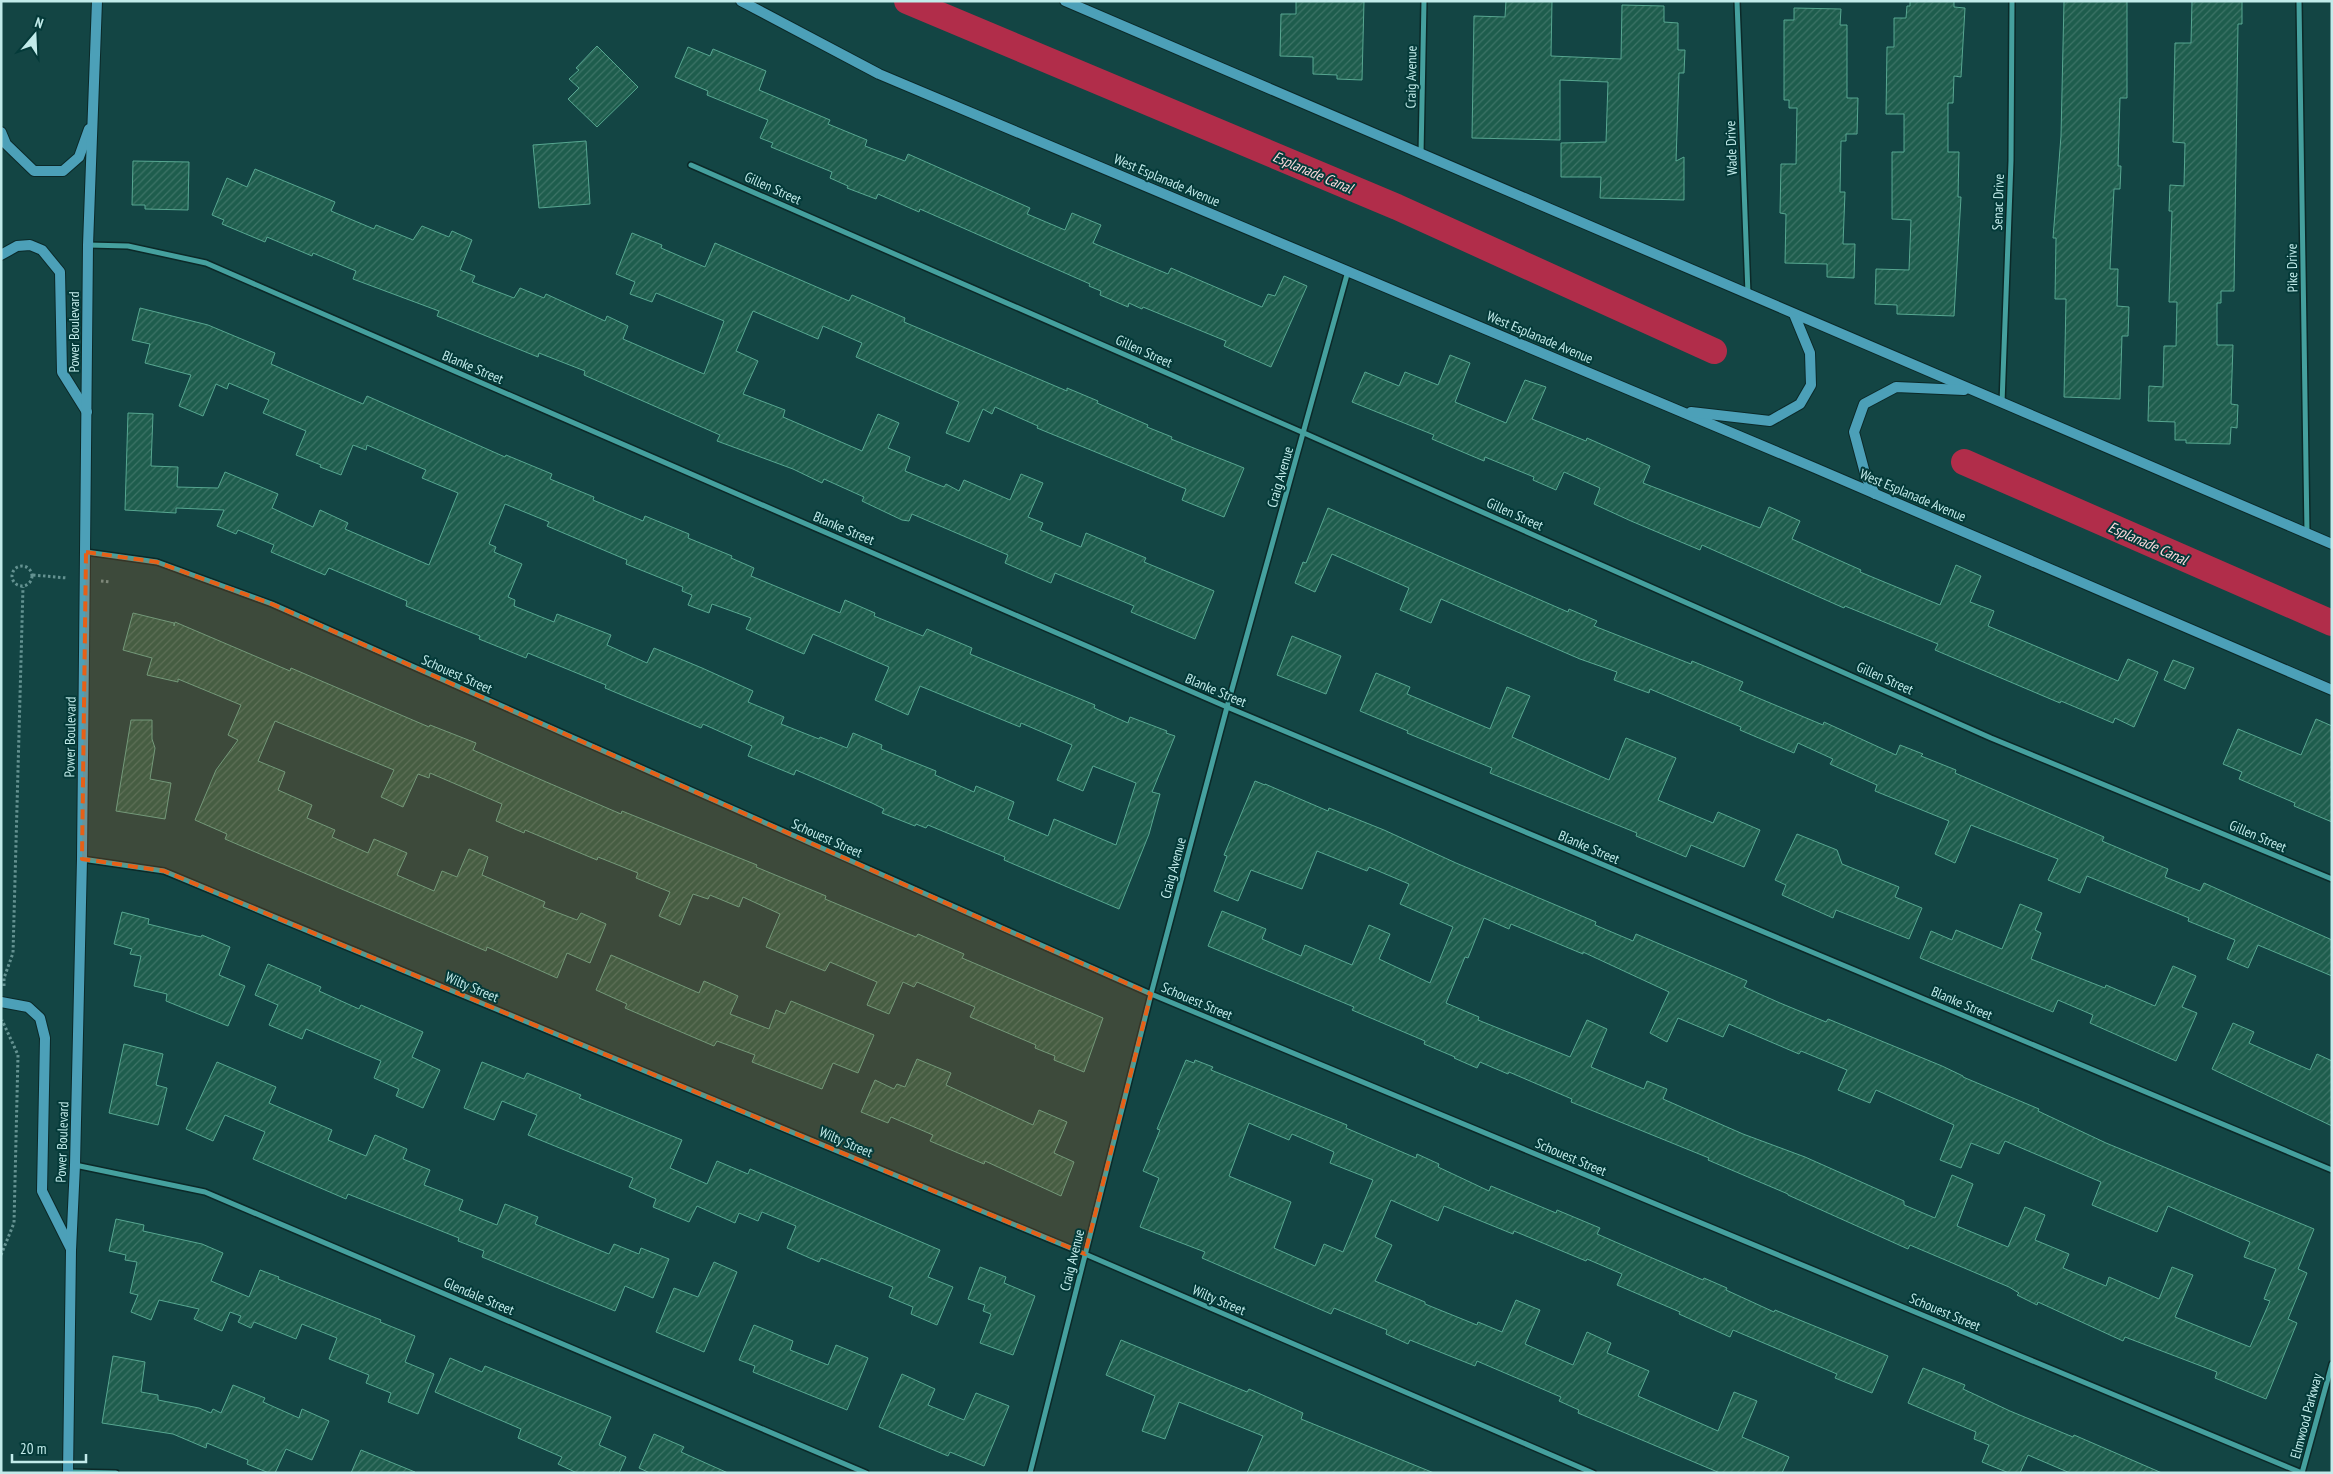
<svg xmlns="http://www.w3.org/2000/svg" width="2333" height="1474" font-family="'PT Sans Narrow',sans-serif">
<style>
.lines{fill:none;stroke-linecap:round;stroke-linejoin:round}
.canal{stroke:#b12d4a;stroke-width:26}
.building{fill:url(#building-hatch);stroke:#57a791;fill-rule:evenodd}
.street-casing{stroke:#0b2928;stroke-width:8}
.secondary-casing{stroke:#0b2928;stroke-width:12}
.path{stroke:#649291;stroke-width:3;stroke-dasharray:2.5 2.5;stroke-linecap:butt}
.street{stroke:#45a09e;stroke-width:5}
.secondary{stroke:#4ca0b8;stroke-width:10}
.marked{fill:#e66017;fill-opacity:0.2;stroke:#e66017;stroke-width:4;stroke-dasharray:10 6;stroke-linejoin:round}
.labels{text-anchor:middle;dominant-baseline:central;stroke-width:4;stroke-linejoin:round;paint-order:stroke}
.street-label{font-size:14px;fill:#c2ebea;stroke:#043a39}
.water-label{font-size:15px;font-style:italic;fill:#fcd8db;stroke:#043a39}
</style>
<defs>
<pattern id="building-hatch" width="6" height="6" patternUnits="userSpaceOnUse" patternTransform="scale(1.25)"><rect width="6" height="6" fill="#1e5d4d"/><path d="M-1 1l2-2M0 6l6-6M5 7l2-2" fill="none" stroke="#3d7467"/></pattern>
</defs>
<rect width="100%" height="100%" fill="#134544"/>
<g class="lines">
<g class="canal">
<polyline points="907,1 1397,207 1714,351"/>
<polyline points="1964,462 2332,623"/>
</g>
</g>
<g class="building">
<polygon points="1296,1 1364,1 1362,80 1337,79 1337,75 1313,74 1313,57 1280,56 1281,14 1296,14"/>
<polygon points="1506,1 1552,1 1551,56 1621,59 1622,5 1664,6 1664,22 1678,23 1678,50 1685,50 1684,73 1679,73 1676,161 1684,157 1684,200 1600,198 1601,177 1561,177 1561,143 1606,142 1608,82 1560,80 1560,140 1472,138 1474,16 1505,17"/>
<polygon points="1910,1 1954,1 1954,7 1965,8 1961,77 1954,76 1953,103 1948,103 1948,152 1959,152 1958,197 1961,197 1954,316 1897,314 1897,305 1875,304 1876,269 1909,270 1911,220 1892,219 1892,152 1904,152 1904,114 1886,114 1887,47 1894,47 1894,18 1906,18 1907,6 1910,6"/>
<polygon points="2064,1 2127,1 2127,98 2120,98 2118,166 2121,166 2120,189 2114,189 2110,269 2118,269 2117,306 2129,307 2128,336 2122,336 2120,399 2064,397 2066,299 2055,299 2056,238 2053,238 2061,136"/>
<polygon points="2192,1 2242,1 2242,24 2238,24 2234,291 2221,291 2221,303 2217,303 2217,345 2233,345 2231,404 2238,405 2237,428 2231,427 2230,444 2186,443 2186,440 2175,440 2175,422 2148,421 2149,386 2163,387 2164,346 2176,346 2177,302 2169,302 2172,211 2169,211 2170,185 2184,186 2185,143 2173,142 2175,43 2191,43"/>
<polygon points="1794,8 1841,9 1840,25 1847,25 1847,98 1858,98 1857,134 1846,134 1846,141 1841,141 1840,192 1845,192 1843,244 1855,244 1854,278 1827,277 1827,264 1785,263 1786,214 1780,213 1781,164 1796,164 1797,108 1789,108 1789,100 1784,100 1784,20 1794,20"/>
<polygon points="597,46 638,87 597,127 568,99 579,88 569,79 579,70 576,68"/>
<polygon points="688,47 710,56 713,49 766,71 759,90 830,120 828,124 867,140 865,146 905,161 908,154 1030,208 1027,214 1065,230 1072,213 1101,225 1093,243 1168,274 1171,268 1262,307 1268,294 1275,296 1284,276 1307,286 1271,367 1224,346 1226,341 1143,307 1142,309 1129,303 1128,307 1100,295 1101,291 1089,286 1090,284 920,209 919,212 878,194 876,199 847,188 848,186 830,178 832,172 771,147 773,143 760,138 768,120 707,95 708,91 675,77"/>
<polygon points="586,141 590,204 539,208 533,145"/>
<polygon points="133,161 189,162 188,210 145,209 145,205 132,205"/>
<polygon points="255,169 335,202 331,211 374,229 376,225 413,240 422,226 449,237 452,231 472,240 460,270 475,276 472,282 514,298 520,288 544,298 546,294 605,321 607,316 628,326 623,339 704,374 724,321 656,293 652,302 630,294 635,282 616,274 632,233 662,245 661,248 705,267 715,243 849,301 852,295 905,318 904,322 1067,391 1067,388 1098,401 1097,403 1148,425 1147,427 1172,437 1171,439 1244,468 1224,517 1182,500 1186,489 1037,428 1038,426 995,407 992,414 983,409 969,442 946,433 959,402 856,357 862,343 823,326 818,339 753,311 736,351 758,361 743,394 785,410 783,417 862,451 878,414 899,423 888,448 910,457 905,471 944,487 946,484 959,491 964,480 1010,500 1021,474 1043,483 1028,517 1043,523 1040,530 1081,547 1086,533 1146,558 1144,562 1214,591 1195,639 1131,612 1134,606 1055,573 1051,583 1005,563 1008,555 912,514 909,521 902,520 862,501 864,497 824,479 822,483 793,469 717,441 720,435 584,375 585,371 539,353 538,357 437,316 439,311 353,279 356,271 313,253 312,256 267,237 265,242 222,224 224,220 212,215 227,178 247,187"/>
<path d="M140 308 208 325 275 353 271 364 363 404 367 396 505 457 506 455 552 474 550 479 594 497 593 500 643 521 645 516 689 534 688 538 732 556 731 558 754 568 751 576 840 613 845 600 875 613 874 616 923 636 927 629 972 648 970 654 1095 705 1094 708 1128 723 1130 717 1167 731 1166 733 1175 736 1152 792 1160 794 1149 834 1119 909 1004 860 1005 857 928 825 926 828 916 824 915 826 882 813 884 809 872 803 796 770 794 775 748 756 752 746 703 724 701 728 605 688 606 685 528 653 526 658 479 639 480 636 406 606 407 601 329 568 325 575 271 552 274 545 238 530 236 534 217 526 224 510 176 508V513L125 510 128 413 153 414 151 466 178 467 177 487 218 488 225 472 278 494 272 508 313 527 320 510 348 523 345 529 429 565 458 493 422 478 426 470 367 445 366 450 353 445 341 475 320 467 321 465 296 455 306 431 263 413 269 400 229 383 227 389 216 384 203 416 179 406 191 375 145 363 150 344 132 340ZM505 504 549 522 547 526 627 560 626 564 683 587 682 591 692 595 688 605 709 613 712 604 751 618 746 629 804 654 813 634 889 667 875 700 908 715 920 686 1020 727 1021 723 1072 745 1057 780 1083 791 1093 766 1136 783 1116 845 1054 819 1048 836 1008 819 1014 802 976 786 974 792 935 775 936 771 881 749 882 745 853 733 847 748 820 737 819 739 781 724 784 717 748 702 753 691 702 668 654 648 647 663 607 645 611 635 557 614 554 622 514 606 515 600 508 597 522 564 494 552 496 547 489 544Z"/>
<polygon points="1450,355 1470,363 1455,402 1506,423 1525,380 1546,387 1532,419 1586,441 1587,438 1650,466 1643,483 1760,528 1769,507 1800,521 1792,539 1843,562 1861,570 1860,572 1940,605 1956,565 1981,576 1970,602 1994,611 1988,626 2118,681 2128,659 2158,672 2134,727 2115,718 2113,723 2061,701 2060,703 1935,650 1938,644 1845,606 1844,608 1702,545 1700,550 1631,521 1594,504 1600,488 1564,472 1556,490 1533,480 1534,477 1485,457 1484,461 1432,439 1434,435 1352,402 1365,372 1399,386 1405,372 1438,385"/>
<polygon points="1328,508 1568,612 1569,609 1597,621 1594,626 1691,664 1692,661 1743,682 1739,690 1823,725 1824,722 1896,755 1900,745 1923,754 1921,756 1956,770 1955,773 2104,837 2102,841 2168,869 2165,877 2200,891 2204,883 2332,940 2332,976 2258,945 2248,968 2227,959 2235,940 2188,921 2189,918 2087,876 2080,893 2048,880 2058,859 1971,825 1955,863 1935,854 1949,821 1875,791 1877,785 1830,764 1833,759 1798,743 1794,753 1740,730 1741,727 1650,689 1649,693 1614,680 1617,672 1580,659 1441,599 1431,623 1400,610 1409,588 1332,554 1315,592 1295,583 1303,562 1306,563"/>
<polygon points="133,613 174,623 174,626 175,622 290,671 291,668 429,727 430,725 476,743 473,750 544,781 621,814 622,811 757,865 756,867 826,896 825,899 916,937 918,934 964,954 962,958 1103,1018 1084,1072 1054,1060 1055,1056 1035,1048 1036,1045 970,1017 975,1007 917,982 914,987 903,982 889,1014 867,1005 877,982 830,962 825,971 766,947 780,914 743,897 739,907 710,895 708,899 693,894 680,925 659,916 670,892 636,878 638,873 598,857 597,860 525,830 524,833 496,821 502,804 430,773 429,778 418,774 403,807 381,797 394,770 275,721 258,761 285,772 278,790 312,805 307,818 335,830 332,837 368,853 374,839 407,853 397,875 434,891 442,871 457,877 469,849 488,857 482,875 545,902 543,907 577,920 581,913 606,924 590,963 567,953 557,978 487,947 486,951 225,839 227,834 195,820 216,770 238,740 228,735 241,705 178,679 178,682 147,675 152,658 123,650"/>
<polygon points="1292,636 1341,656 1326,694 1277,675"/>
<polygon points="2173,660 2194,668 2185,689 2164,680"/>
<polygon points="1376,673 1410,687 1407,694 1490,729 1507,687 1530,696 1512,737 1609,780 1626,738 1676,758 1658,800 1713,823 1718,812 1760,830 1744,867 1691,845 1686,857 1636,836 1637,833 1490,773 1492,768 1407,733 1408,731 1360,711"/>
<polygon points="2316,719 2332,726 2332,822 2294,806 2295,803 2239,779 2242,772 2223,764 2238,729 2301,755"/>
<polygon points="131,720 152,720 152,739 155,748 150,779 171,783 165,819 116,811"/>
<path d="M1255 781 1265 785V784L1328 811 1329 808 1384 830 1456 863 1596 922 1595 925 1633 941 1636 934 1747 981 1744 987 1780 1003 1826 1022 1828 1019 1942 1066 1963 1076V1077L2039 1109 2038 1111 2106 1143 2314 1229 2298 1269 2307 1273 2288 1319 2297 1323 2266 1399 2215 1378 2217 1372 2125 1337 2123 1341 2038 1302 2037 1305 2017 1295 2019 1293 2009 1287 1910 1245 1908 1249 1788 1195V1194L1708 1160 1709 1158 1581 1106 1571 1102 1572 1099 1509 1072 1508 1074 1480 1062 1477 1068 1454 1058 1455 1057 1424 1044 1425 1041 1352 1010 1354 1007 1208 946 1222 911 1266 929 1262 939 1301 956 1305 945 1352 965 1369 925 1390 934 1379 959 1430 983 1453 927 1400 904 1409 884 1369 867 1367 871 1317 851 1302 889 1251 870 1238 901 1214 891 1227 856 1224 855ZM1484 918 1509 929 1511 924 1583 954V952L1669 992 1650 1033 1667 1042 1678 1018 1723 1037 1729 1024 1799 1054 1801 1051 1847 1070 1838 1090 1870 1103 1876 1090 1954 1125 1940 1160 1961 1168 1971 1143 1999 1154 2005 1141 2101 1182 2092 1205 2157 1232 2168 1206 2250 1242 2244 1257 2276 1269 2264 1299 2270 1301 2250 1347 2175 1317 2193 1275 2172 1267 2159 1299 2109 1277 2106 1286 2063 1268 2069 1254 2035 1240 2045 1215 2025 1207 2008 1247 1957 1226 1973 1184 1952 1175 1935 1218 1904 1205V1201L1805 1157 1743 1134 1663 1099 1667 1089 1647 1081 1644 1089 1591 1067 1607 1029 1587 1020 1570 1057 1478 1020 1479 1017 1446 1003 1465 957 1468 958Z"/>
<polygon points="1797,834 1837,850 1842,864 1899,887 1895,897 1922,908 1909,939 1836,910 1833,918 1782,895 1786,885 1775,880"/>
<polygon points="2020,904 2042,913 2035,930 2041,933 2031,959 2105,988 2106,985 2155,1006 2173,966 2196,976 2182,1007 2197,1013 2176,1061 2090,1023 2093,1015 2058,1000 2053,1012 1920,958 1931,931 1952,940 1956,930 2002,949"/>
<polygon points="122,912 149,919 148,924 201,937 202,935 230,947 219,975 245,986 228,1026 166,1001 167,994 134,986 141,956 130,954 132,949 114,944"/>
<polygon points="611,955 699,993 704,981 738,996 730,1014 769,1029 776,1010 785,1014 791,1001 874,1035 858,1073 833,1063 822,1089 752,1062 755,1055 717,1041 714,1046 625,1008 627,1004 596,990"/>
<polygon points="268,964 321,987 319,991 359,1009 361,1005 423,1032 412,1057 440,1070 423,1108 396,1096 399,1089 374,1078 381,1061 306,1029 302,1039 269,1025 278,1005 255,995"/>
<polygon points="2233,1023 2254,1032 2249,1043 2310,1070 2317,1054 2332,1061 2332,1126 2212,1069"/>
<polygon points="124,1044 163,1054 156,1085 167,1088 158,1125 109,1113"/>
<polygon points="917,1059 951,1073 946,1085 1033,1125 1039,1110 1067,1122 1054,1153 1074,1162 1061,1196 985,1161 984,1164 930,1141 933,1135 891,1117 888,1123 861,1112 875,1080 894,1089 897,1084 905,1087"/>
<path d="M1186 1060 1194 1063 1195 1060 1213 1067 1211 1070 1347 1125 1346 1128 1416 1158 1417 1154 1439 1164 1438 1167 1489 1191 1491 1186 1556 1213 1557 1210 1600 1228 1597 1234 1703 1280 1704 1278 1727 1288 1726 1290 1774 1312 1775 1310 1888 1356 1872 1393 1835 1378 1837 1374 1733 1330 1730 1337 1679 1314 1680 1312 1617 1285 1622 1274 1587 1259 1586 1261 1514 1231 1513 1234 1444 1206 1438 1221 1391 1200 1375 1237 1392 1245 1375 1281 1425 1302V1304L1477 1325 1478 1322 1502 1332 1516 1300 1540 1310 1525 1344 1573 1365 1587 1332 1611 1343 1607 1353 1649 1371 1638 1396 1718 1431 1734 1392 1757 1401 1742 1437 1789 1457 1782 1473H1720L1578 1413 1579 1410 1559 1401 1561 1397 1477 1361 1475 1366 1410 1340 1408 1344 1386 1334 1387 1330 1334 1308 1331 1314 1202 1258 1205 1252 1140 1227 1159 1178 1143 1171 1160 1130 1157 1129ZM1249 1123 1289 1140 1292 1134 1334 1152 1330 1163 1373 1180 1343 1252 1324 1244 1315 1266 1274 1248 1291 1202 1229 1176Z"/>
<polygon points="217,1062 276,1087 269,1103 332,1130 328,1140 366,1156 375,1135 407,1149 403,1159 430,1170 424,1185 463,1200 459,1210 497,1225 505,1204 538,1217 535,1224 609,1254 614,1244 639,1254 641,1248 669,1259 653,1298 625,1286 615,1311 482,1257 484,1251 458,1241 459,1238 348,1194 346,1199 253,1159 265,1132 225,1115 213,1141 186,1129"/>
<polygon points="482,1062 524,1079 527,1073 581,1095 579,1098 682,1140 670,1168 707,1184 717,1161 748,1174 750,1169 940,1250 928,1277 953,1287 937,1325 911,1314 913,1307 889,1297 893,1287 821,1258 819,1262 787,1248 796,1226 762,1212 758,1221 739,1213 735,1223 697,1206 689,1222 653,1207 656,1199 629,1187 633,1178 528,1135 537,1115 502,1101 494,1120 464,1108"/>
<polygon points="116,1219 144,1225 143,1231 202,1244 223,1253 211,1281 249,1297 260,1270 279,1277 278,1279 381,1320 380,1322 415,1336 405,1362 434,1374 418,1414 388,1402 391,1393 366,1383 369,1375 329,1359 337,1338 302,1324 296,1339 254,1322 251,1328 238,1322 241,1316 230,1312 222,1331 194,1319 199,1309 159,1300 151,1320 131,1312 138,1295 130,1293 137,1262 125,1260 126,1255 109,1251"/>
<polygon points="714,1262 737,1272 704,1352 656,1332 674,1288 698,1297"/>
<polygon points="980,1267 1006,1277 1004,1283 1035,1296 1013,1355 980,1343 991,1314 983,1311 985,1305 968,1299"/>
<polygon points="754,1325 793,1341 790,1350 828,1365 836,1345 868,1358 847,1410 753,1372 755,1366 739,1360"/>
<polygon points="1121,1340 1247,1392 1249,1389 1303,1413 1301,1419 1434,1473 1247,1473 1263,1436 1179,1402 1165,1439 1142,1431 1155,1396 1106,1375"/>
<polygon points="113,1356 145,1362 141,1392 158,1395 158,1400 199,1408 211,1413 213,1409 221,1413 233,1385 265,1398 263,1402 299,1418 302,1409 329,1421 312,1460 286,1449 275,1473 269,1473 247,1464 248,1460 207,1443 206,1448 173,1434 102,1423"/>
<polygon points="450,1358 482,1372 485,1366 611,1417 599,1445 626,1457 619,1473 577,1473 558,1464 562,1457 518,1438 521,1429 435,1392"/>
<polygon points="1923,1368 1965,1385 1963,1389 2010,1411 2073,1437 2074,1435 2162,1473 2070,1473 2028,1455 2020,1473 2009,1473 1982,1462 1989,1445 1974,1439 1976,1432 1908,1403"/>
<polygon points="902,1374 935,1389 928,1405 964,1420 976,1393 1009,1406 984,1466 950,1452 948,1456 879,1427"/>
<polygon points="654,1434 684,1447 681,1452 728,1473 650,1473 639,1468"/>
<polygon points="361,1450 415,1472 415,1473 351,1473"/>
</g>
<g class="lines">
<g class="street-casing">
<g id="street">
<polyline points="1737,1 1748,294"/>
<polyline points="2299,1 2307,533"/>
<polyline points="1421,154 1424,1"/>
<polyline points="691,165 1304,433 1991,738 2332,879"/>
<polyline points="88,245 128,246 206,263 1227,707 2332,1170"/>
<polyline points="2002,403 2011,161 2012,1"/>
<polyline points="86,552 157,562 272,604 1151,994 2302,1473"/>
<polyline points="82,859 164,871 1085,1254 1593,1473"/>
<polyline points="75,1165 205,1192 866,1473"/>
<polyline points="68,1472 116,1473"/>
<polyline points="1030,1473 1151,994 1227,707 1348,271"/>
<polyline points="2302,1473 2332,1364"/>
</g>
</g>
<g class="secondary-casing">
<g id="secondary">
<polyline points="741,1 879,74 1815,468 2332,690"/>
<polyline points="1065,1 2332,544"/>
<polyline points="1,132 6,144 34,171 63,171 79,157 89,129"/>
<polyline points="1,255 17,246 30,245 42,250 60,272 62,372 87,412"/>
<polyline points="1691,412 1770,421 1800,404 1811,385 1810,353 1794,314"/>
<polyline points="1875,494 1866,477 1854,432 1864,404 1896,387 1964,390"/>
<polyline points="1,1002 28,1007 40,1018 45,1038 42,1191 71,1249"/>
<polyline points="68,1473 71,1250 75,1165 82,859 88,245 97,1"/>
</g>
</g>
<g class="path">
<circle cx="22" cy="576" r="10"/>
<polyline points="33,575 67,578"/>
<polyline points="101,581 110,582"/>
<polyline points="4,986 4,978 13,953 23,587"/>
<polyline points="1,1255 14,1223 18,1055 2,1020"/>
</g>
<use href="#street" class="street"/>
<use href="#secondary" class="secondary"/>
</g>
<path class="marked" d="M86 552 157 562 272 604 1151 994 1085 1254 164 871 82 859Z"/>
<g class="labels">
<g class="street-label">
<text transform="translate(1411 77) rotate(-89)">Craig Avenue</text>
<text transform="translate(1731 148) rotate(-92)">Wade Drive</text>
<text transform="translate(1167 180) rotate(23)">West Esplanade Avenue</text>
<text transform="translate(773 188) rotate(24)">Gillen Street</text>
<text transform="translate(1998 202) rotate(-88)">Senac Drive</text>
<text transform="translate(2292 268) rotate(-91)">Pike Drive</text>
<text transform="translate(74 332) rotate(-90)">Power Boulevard</text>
<text transform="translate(1540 337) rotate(23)">West Esplanade Avenue</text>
<text transform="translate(1144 351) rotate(24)">Gillen Street</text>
<text transform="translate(473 367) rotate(23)">Blanke Street</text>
<text transform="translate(1280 477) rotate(-74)">Craig Avenue</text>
<text transform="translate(1913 495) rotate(23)">West Esplanade Avenue</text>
<text transform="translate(1515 514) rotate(24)">Gillen Street</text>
<text transform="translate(844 528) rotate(23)">Blanke Street</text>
<text transform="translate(457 674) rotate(24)">Schouest Street</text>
<text transform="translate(1885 678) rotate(24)">Gillen Street</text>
<text transform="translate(1216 690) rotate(23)">Blanke Street</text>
<text transform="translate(70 737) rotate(-89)">Power Boulevard</text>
<text transform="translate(2258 836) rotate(23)">Gillen Street</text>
<text transform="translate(827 838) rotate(24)">Schouest Street</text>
<text transform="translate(1589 847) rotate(23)">Blanke Street</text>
<text transform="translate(1173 868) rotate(-75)">Craig Avenue</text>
<text transform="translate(472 987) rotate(23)">Wilty Street</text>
<text transform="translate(1197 1001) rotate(23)">Schouest Street</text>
<text transform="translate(1962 1003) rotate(23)">Blanke Street</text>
<text transform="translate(62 1142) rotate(-88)">Power Boulevard</text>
<text transform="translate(846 1142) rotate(23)">Wilty Street</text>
<text transform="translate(1571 1157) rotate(23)">Schouest Street</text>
<text transform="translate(1072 1260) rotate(-76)">Craig Avenue</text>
<text transform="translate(479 1296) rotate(23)">Glendale Street</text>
<text transform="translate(1219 1300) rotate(23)">Wilty Street</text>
<text transform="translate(1945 1312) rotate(23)">Schouest Street</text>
<text transform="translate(2306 1416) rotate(-75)">Elmwood Parkway</text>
</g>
<g class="water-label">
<text transform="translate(1313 172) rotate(23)">Esplanade Canal</text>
<text transform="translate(2148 543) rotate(24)">Esplanade Canal</text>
</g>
</g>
<rect width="2333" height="1474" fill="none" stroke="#c2ebea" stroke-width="5"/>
<g transform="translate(35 35) rotate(19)" stroke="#043a39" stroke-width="4" paint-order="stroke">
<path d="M0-4L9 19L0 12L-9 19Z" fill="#c2ebea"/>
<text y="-8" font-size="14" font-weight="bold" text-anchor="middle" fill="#c2ebea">N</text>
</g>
<path d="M12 1454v8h74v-8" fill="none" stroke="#c2ebea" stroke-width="2.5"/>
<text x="20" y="1454" font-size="15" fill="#c2ebea" stroke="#043a39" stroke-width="4" paint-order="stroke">20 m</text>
</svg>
